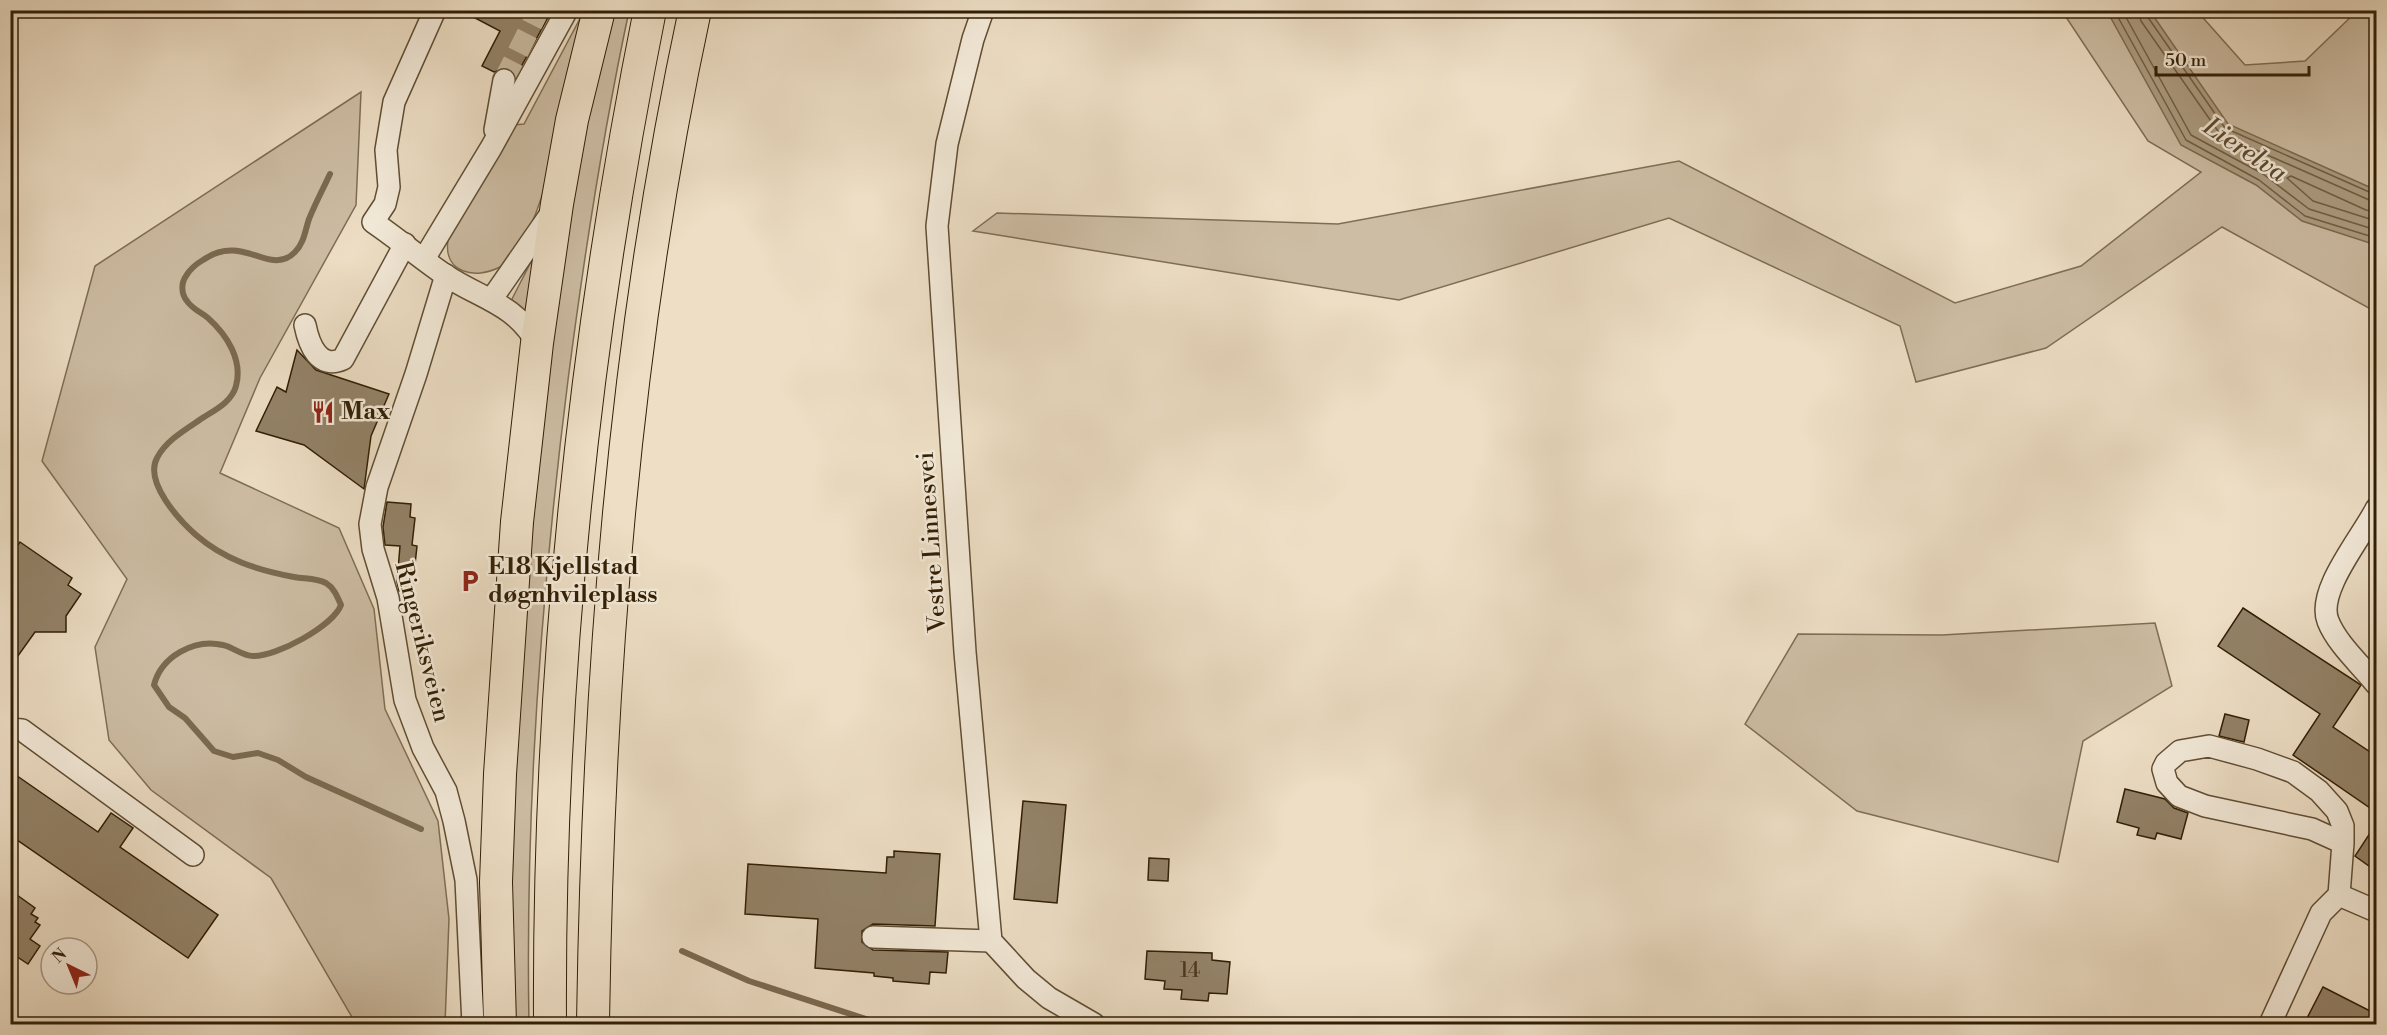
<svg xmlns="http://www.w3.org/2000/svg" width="2387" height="1035" font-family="'Libre Bodoni',serif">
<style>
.green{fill:#cdbda4;stroke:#7f6e54;stroke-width:1.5}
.water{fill:#ad9d83;stroke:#7b6a50;stroke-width:1.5}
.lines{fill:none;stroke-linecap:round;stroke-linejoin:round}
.shore{stroke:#6f5e44;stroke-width:1.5}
.stream{stroke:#7b6a50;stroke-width:6}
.building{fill:#938268;stroke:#311e04;stroke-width:1.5}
.minor-tunnel{stroke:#c7b89e;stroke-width:21;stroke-dasharray:21 10;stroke-linecap:butt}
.minor-casing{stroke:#604e34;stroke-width:24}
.highway-casing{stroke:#311e04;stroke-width:34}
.minor{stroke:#f3ead9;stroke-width:21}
.highway{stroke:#eddec5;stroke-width:32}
.labels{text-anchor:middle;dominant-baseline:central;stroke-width:5;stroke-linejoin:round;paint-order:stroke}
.number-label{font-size:21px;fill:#4a371d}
.poi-label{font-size:24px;font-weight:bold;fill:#311e04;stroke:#f3ead9;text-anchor:start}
.street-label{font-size:24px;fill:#311e04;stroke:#f3ead9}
.water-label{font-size:26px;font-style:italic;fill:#5c4a30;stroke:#f3ead9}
</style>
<rect width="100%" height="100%" fill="#eddec5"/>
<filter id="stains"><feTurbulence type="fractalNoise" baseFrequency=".00333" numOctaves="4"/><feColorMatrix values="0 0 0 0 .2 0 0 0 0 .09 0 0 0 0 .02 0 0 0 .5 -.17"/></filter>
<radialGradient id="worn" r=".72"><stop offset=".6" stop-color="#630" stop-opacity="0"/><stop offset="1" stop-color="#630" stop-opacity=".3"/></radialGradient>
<g class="green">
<path d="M584 11C569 84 559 163 528 232 522 245 513 260 500 267 475 280 443 273 448 240L513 125 524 124Z"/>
<path d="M607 11H629C603 133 584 256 568 380 541 594 525 809 529 1024H510L513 712 560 263Z"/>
<polygon points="2062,11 2197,11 2245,65 2305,61 2357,11 2376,11 2376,312 2222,227 2046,348 1916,382 1900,326 1669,218 1399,300 973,231 997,213 1338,224 1679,161 1955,303 2081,266 2201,172 2148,141"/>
<polygon points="361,92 356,205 260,378 220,473 339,528 374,609 385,709 438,821 449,919 445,1024 356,1024 271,878 151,790 109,740 95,647 127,579 42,461 95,266"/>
<polygon points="535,254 530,315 513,303 512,299"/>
<polygon points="2155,623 2172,686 2083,741 2058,862 1857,811 1745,724 1798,634 1942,635"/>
</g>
<polygon class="water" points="2107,11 2150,11 2228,124 2376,190 2376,245 2302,221 2256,185 2181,145"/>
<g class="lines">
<g class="shore">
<polyline points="2114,10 2186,140 2259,180 2305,216 2376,238"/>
<polyline points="2122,10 2191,135 2263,174 2309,209 2376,230"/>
<polyline points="2138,10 2141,21 2220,134 2376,203"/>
<polyline points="2146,10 2147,16 2225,128 2376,195"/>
<polyline points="2376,212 2366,210 2291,176 2287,178 2313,201 2376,221"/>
</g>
<g class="stream">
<path d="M330 174C323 189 315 204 309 219 305 231 304 243 295 252 270 278 244 232 203 260 196 264 190 269 186 276 181 283 181 294 187 301 192 309 201 312 208 318 227 335 243 360 236 386 232 401 217 409 204 417 188 428 166 440 157 458 144 482 179 520 196 535 225 560 257 570 294 577 305 579 316 578 326 583 334 588 337 596 341 605 333 626 276 657 253 656 242 656 233 647 223 645 194 638 161 657 154 685L169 707 185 718 214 751 233 757 258 753 278 760 306 777 421 829"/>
<polyline points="682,951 749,981 872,1021 943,1022"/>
<polyline points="973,1023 993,1024"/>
</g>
</g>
<g class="building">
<polygon points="460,10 552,10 516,76 507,68 494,72 482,66 500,31"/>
<polygon points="297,350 316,370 389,394 371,436 364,489 304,445 256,431 277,387 286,392"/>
<polygon points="387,502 411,504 410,517 415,518 412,545 417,546 412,592 399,591 397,582 400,546 385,545 383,527"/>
<polygon points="20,542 72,578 68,585 81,594 66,616 66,632 35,632 10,667 10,556"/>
<polygon points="2243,608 2361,685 2333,727 2376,756 2376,812 2293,755 2320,714 2218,646"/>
<polygon points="2225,714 2249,720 2244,742 2219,736"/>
<polygon points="10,771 98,832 111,813 133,828 120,847 218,915 188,958 10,835"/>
<polygon points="2125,789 2165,799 2174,808 2188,813 2181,839 2157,833 2155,839 2137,835 2139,828 2117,822"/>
<polygon points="1023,801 1066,805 1057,903 1014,899"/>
<polygon points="2376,824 2376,871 2355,856"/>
<polygon points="894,851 940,854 935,926 873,924 862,931 862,942 873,950 948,952 946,973 930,972 929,984 893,981 893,978 874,976 874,973 815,968 818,919 745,914 748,864 886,873 887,857 894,857"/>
<polygon points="1149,858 1169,859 1168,881 1148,880"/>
<polygon points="10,890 35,908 31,914 38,918 35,922 40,925 30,939 40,946 28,964 10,952"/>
<polygon points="1147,951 1212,953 1212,960 1230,962 1227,994 1209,993 1208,1001 1181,999 1182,990 1164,989 1165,981 1145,979"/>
<polygon points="2323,987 2376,1014 2376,1024 2304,1024"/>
</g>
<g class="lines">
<polyline class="minor-tunnel" points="504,80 539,10"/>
<g class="minor-casing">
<g id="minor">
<path d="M435 10 394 102 386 150 389 187 385 204 373 222C398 239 420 258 445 275 481 299 514 303 537 343"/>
<polyline points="983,10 973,39 947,144 937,226 965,652 991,941 1026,979 1049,998 1094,1024"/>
<polyline points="495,130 504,80"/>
<polyline points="424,259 491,148 567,10"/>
<polyline points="446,275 416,374 377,487 370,524 373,549 388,598 405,700 423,748 446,791 454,821 466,880 473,1024"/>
<polyline points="491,300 552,212"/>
<path d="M305 325C309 345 319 370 343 359L405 244"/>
<path d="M2376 509C2362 537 2316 591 2328 621 2337 644 2361 665 2376 684"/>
<polyline points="10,729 22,730 193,855"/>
<polyline points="2339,895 2376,911"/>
<polyline points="873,937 991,941"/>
<polyline points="2270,1024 2321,913 2339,895 2343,843 2343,826 2337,811 2319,791 2293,772 2257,759 2209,746 2180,751 2166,763 2163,769 2167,783 2179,796 2205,806 2312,829 2343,843"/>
</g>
</g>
<g class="highway-casing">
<g id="highway">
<polyline points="500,1024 496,882 500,774 517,522 537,343 557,204 572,120 599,10"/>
<path d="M550 1024C548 684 583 344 650 10"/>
<path d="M593 1024C598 684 623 344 695 10"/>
</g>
</g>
<use href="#minor" class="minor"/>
<use href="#highway" class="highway"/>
</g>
<defs>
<g id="restaurant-bare" transform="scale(1.8)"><path d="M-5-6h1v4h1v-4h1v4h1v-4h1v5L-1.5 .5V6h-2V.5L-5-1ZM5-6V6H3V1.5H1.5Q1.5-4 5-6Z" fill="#8f2418" stroke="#f3ead9" stroke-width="2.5" paint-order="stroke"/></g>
<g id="parking-bare" transform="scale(1.8)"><path d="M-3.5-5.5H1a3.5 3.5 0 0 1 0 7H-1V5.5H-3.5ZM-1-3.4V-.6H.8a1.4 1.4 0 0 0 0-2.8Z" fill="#8f2418" stroke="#f3ead9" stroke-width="2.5" paint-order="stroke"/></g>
</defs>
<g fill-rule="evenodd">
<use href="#restaurant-bare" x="323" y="412"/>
<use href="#parking-bare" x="470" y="581"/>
</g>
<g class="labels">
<g class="number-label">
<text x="1190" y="971">14</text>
</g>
<g class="poi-label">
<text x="341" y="412">Max</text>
<text x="488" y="567">E18 Kjellstad<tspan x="488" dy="28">døgnhvileplass</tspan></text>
</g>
<g class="street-label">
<text transform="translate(932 542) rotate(-94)">Vestre Linnesvei</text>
<text transform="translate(422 642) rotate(76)">Ringeriksveien</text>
</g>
<g class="water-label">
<text transform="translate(2245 150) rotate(34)">Lierelva</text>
</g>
</g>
<rect width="2387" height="1035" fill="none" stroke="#eddec5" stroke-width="36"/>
<rect x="12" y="12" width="2363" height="1011" fill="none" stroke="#311e04" stroke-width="3"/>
<rect x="18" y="18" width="2351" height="999" fill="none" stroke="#311e04" stroke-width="1.5"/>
<g transform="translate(69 966) rotate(317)"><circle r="28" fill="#f3ead9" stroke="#a59884" stroke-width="1.5"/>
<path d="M0-4.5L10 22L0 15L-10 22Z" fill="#8f2418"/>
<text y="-9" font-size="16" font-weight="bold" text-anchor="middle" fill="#311e04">N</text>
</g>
<path d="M2156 66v9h153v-9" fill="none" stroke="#311e04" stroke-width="3"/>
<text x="2165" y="66" font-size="18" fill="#311e04" stroke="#f3ead9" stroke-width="4.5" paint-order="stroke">50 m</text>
<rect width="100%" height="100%" filter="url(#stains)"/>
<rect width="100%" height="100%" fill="url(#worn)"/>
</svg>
